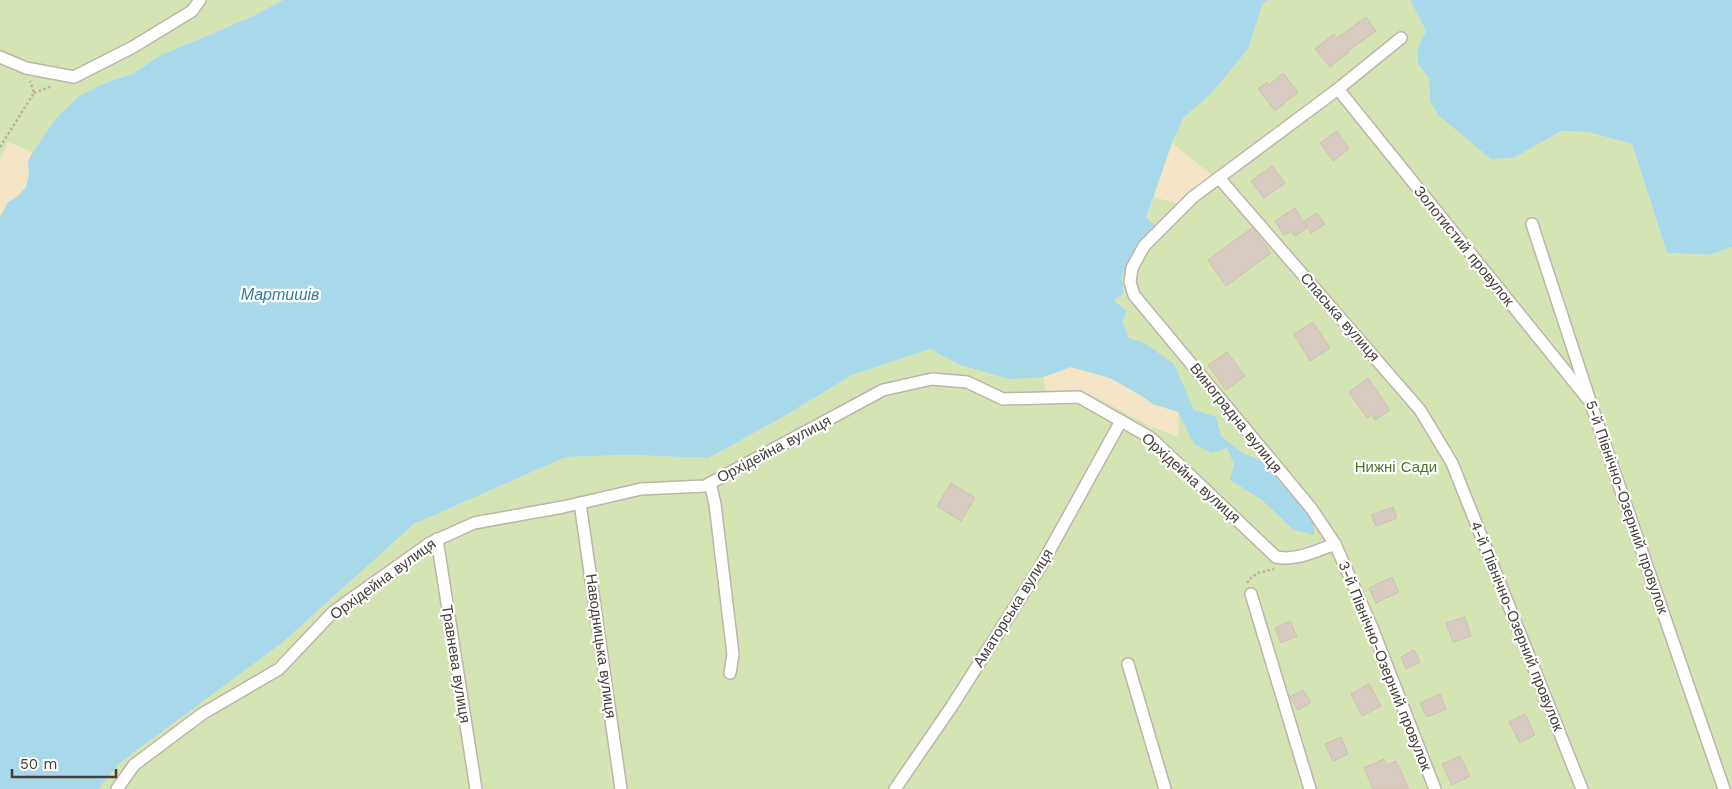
<svg xmlns="http://www.w3.org/2000/svg" width="1732" height="789" font-family="'Work Sans',sans-serif">
<style>
.green{fill:#d5e4b3}
.sand{fill:#f4e5c6}
.water{fill:#a8d9eb}
.building{fill:#d7cbc1;stroke:#cebfb2}
.lines{fill:none;stroke-linecap:round;stroke-linejoin:round}
.street-casing{stroke:#beb4ab;stroke-width:14}
.path{stroke:#beae9d;stroke-width:2.5;stroke-dasharray:2.5 2.5;stroke-linecap:butt}
.street{stroke:#fff;stroke-width:11}
.labels{text-anchor:middle;dominant-baseline:central;stroke-width:4.5;stroke-linejoin:round;paint-order:stroke}
.street-label{font-size:15px;fill:#463e37;stroke:#fff}
.park-label{font-size:15px;fill:#51742e;stroke:#fff}
.water-label{font-size:16px;font-style:italic;fill:#337d9b;stroke:#fff}
</style>
<rect width="100%" height="100%" fill="#f3eee8"/>
<g class="green">
<polygon points="0,0 283,0 251,17 159,56 132,74 105,83 56,118 28,161 29,175 17,197 8,202 0,218"/>
<polygon points="1268,0 1410,0 1426,31 1417,49 1418,64 1429,79 1430,101 1514,158 1561,131 1588,132 1632,144 1667,253 1710,255 1732,247 1732,789 98,789 121,762 282,643 414,524 566,457 629,455 709,458 788,414 852,375 930,349 960,365 1114,301 1124,293 1120,276 1146,237 1146,219 1172,143 1184,117 1212,93 1248,49 1263,2"/>
</g>
<g class="sand">
<path d="M8 142 33 152C24 167 32 172 26 186 23 194 15 196 9 202 6 205 4 211 1 215L0 214V160Z"/>
<polygon points="1172,143 1213,176 1178,204 1154,197"/>
<polygon points="1071,367 1110,378 1142,396 1153,404 1179,412 1178,437 1152,427 1083,391 1046,391 1043,377"/>
</g>
<g class="water">
<polygon points="283,0 1268,0 1263,3 1248,49 1212,93 1184,117 1172,143 1146,218 1155,225 1152,232 1146,237 1121,276 1124,293 1114,301 1127,311 1122,321 1129,338 1146,344 1174,364 1194,410 1216,417 1221,436 1243,453 1262,461 1314,521 1314,535 1294,530 1262,500 1230,480 1234,464 1227,448 1211,453 1194,444 1178,412 1153,404 1142,396 1110,378 1071,367 1043,377 1009,379 960,365 930,349 852,375 788,414 709,458 629,455 566,457 414,524 282,643 121,762 98,789 0,789 0,218 8,202 17,197 26,187 29,175 28,161 33,152 56,118 78,97 105,83 132,74 159,56 251,17"/>
<polygon points="1410,0 1732,0 1732,247 1710,255 1667,253 1632,144 1588,132 1561,131 1514,158 1491,159 1438,115 1430,101 1429,79 1418,64 1417,49 1426,31"/>
</g>
<g class="building">
<polygon points="1366,17 1376,31 1348,51 1349,52 1330,67 1315,49 1334,34 1337,38"/>
<polygon points="1283,73 1298,92 1275,111 1258,89 1267,82 1269,85"/>
<polygon points="1337,131 1349,149 1333,161 1320,143"/>
<polygon points="1272,166 1285,183 1264,198 1251,181"/>
<polygon points="1295,208 1307,228 1295,236 1291,231 1284,235 1275,221"/>
<polygon points="1317,213 1325,224 1311,233 1304,221"/>
<polygon points="1252,228 1271,253 1226,286 1208,260"/>
<polygon points="1313,322 1330,348 1310,361 1294,334"/>
<polygon points="1227,352 1245,376 1226,390 1208,365"/>
<polygon points="1368,378 1390,410 1375,420 1372,415 1367,418 1349,392"/>
<polygon points="951,483 975,498 961,521 937,506"/>
<polygon points="1393,507 1397,518 1376,526 1371,515"/>
<polygon points="1392,577 1399,592 1376,603 1369,588"/>
<polygon points="1465,617 1471,636 1453,642 1446,623"/>
<polygon points="1290,621 1297,636 1281,643 1275,628"/>
<polygon points="1414,650 1420,662 1406,669 1401,657"/>
<polygon points="1369,684 1381,706 1362,716 1351,694"/>
<polygon points="1303,690 1311,702 1298,710 1290,697"/>
<polygon points="1440,694 1446,709 1427,717 1420,703"/>
<polygon points="1525,714 1535,735 1520,743 1509,722"/>
<polygon points="1341,737 1348,754 1333,761 1325,744"/>
<polygon points="1460,756 1470,776 1452,785 1442,764"/>
<polygon points="1384,759 1387,765 1396,761 1409,789 1373,789 1364,768"/>
</g>
<g class="lines">
<g class="street-casing">
<g id="street">
<polyline points="1401,38 1338,89 1193,197 1144,246 1132,268 1130,282 1134,295 1311,508 1335,544 1371,625 1435,789"/>
<polyline points="0,57 26,68 74,77 133,47 192,11 200,0"/>
<polyline points="1338,89 1587,398"/>
<polyline points="1219,178 1420,410 1452,463 1582,789"/>
<polyline points="1532,224 1591,404 1724,789"/>
<polyline points="710,483 715,504 733,654 730,673"/>
<polyline points="580,503 621,789"/>
<polyline points="437,539 476,789"/>
<polyline points="1251,594 1310,789"/>
<polyline points="1128,664 1165,789"/>
<path d="M117 789 134 765 202 714 279 669 333 612 430 543 474 523 563 507 641 489 705 486 883 390 932 379 967 382 1003 399 1079 397 1151 438 1276 557C1297 561 1316 551 1335 544"/>
<polyline points="895,789 952,706 1042,564 1121,421"/>
</g>
</g>
<g class="path">
<polyline points="34,93 52,86"/>
<polyline points="0,147 34,93 30,81"/>
<polyline points="1248,583 1248,580 1258,573 1274,569"/>
</g>
<use href="#street" class="street"/>
</g>
<g class="labels">
<g class="street-label">
<text transform="translate(1464 246) rotate(51)">Золотистий провулок</text>
<text transform="translate(1340 317) rotate(49)">Спаська вулиця</text>
<text transform="translate(1236 418) rotate(51)">Виноградна вулиця</text>
<text transform="translate(774 449) rotate(-28)">Орхідейна вулиця</text>
<text transform="translate(1191 478) rotate(42)">Орхідейна вулиця</text>
<text transform="translate(1627 507) rotate(71)">5-й Північно-Озерний провулок</text>
<text transform="translate(383 579) rotate(-36)">Орхідейна вулиця</text>
<text transform="translate(1013 608) rotate(-58)">Аматорська вулиця</text>
<text transform="translate(1517 626) rotate(68)">4-й Північно-Озерний провулок</text>
<text transform="translate(601 646) rotate(82)">Наводницька вулиця</text>
<text transform="translate(456 664) rotate(81)">Травнева вулиця</text>
<text transform="translate(1385 666) rotate(68)">3-й Північно-Озерний провулок</text>
</g>
<g class="park-label">
<text x="1396" y="467">Нижні Сади</text>
</g>
<g class="water-label">
<text x="280" y="294">Мартишів</text>
</g>
</g>
<path d="M12 769v8h104v-8" fill="none" stroke="#463e37" stroke-width="2.5"/>
<text x="20" y="769" font-size="15" fill="#463e37" stroke="#ffffff" stroke-width="4" paint-order="stroke">50 m</text>
</svg>
